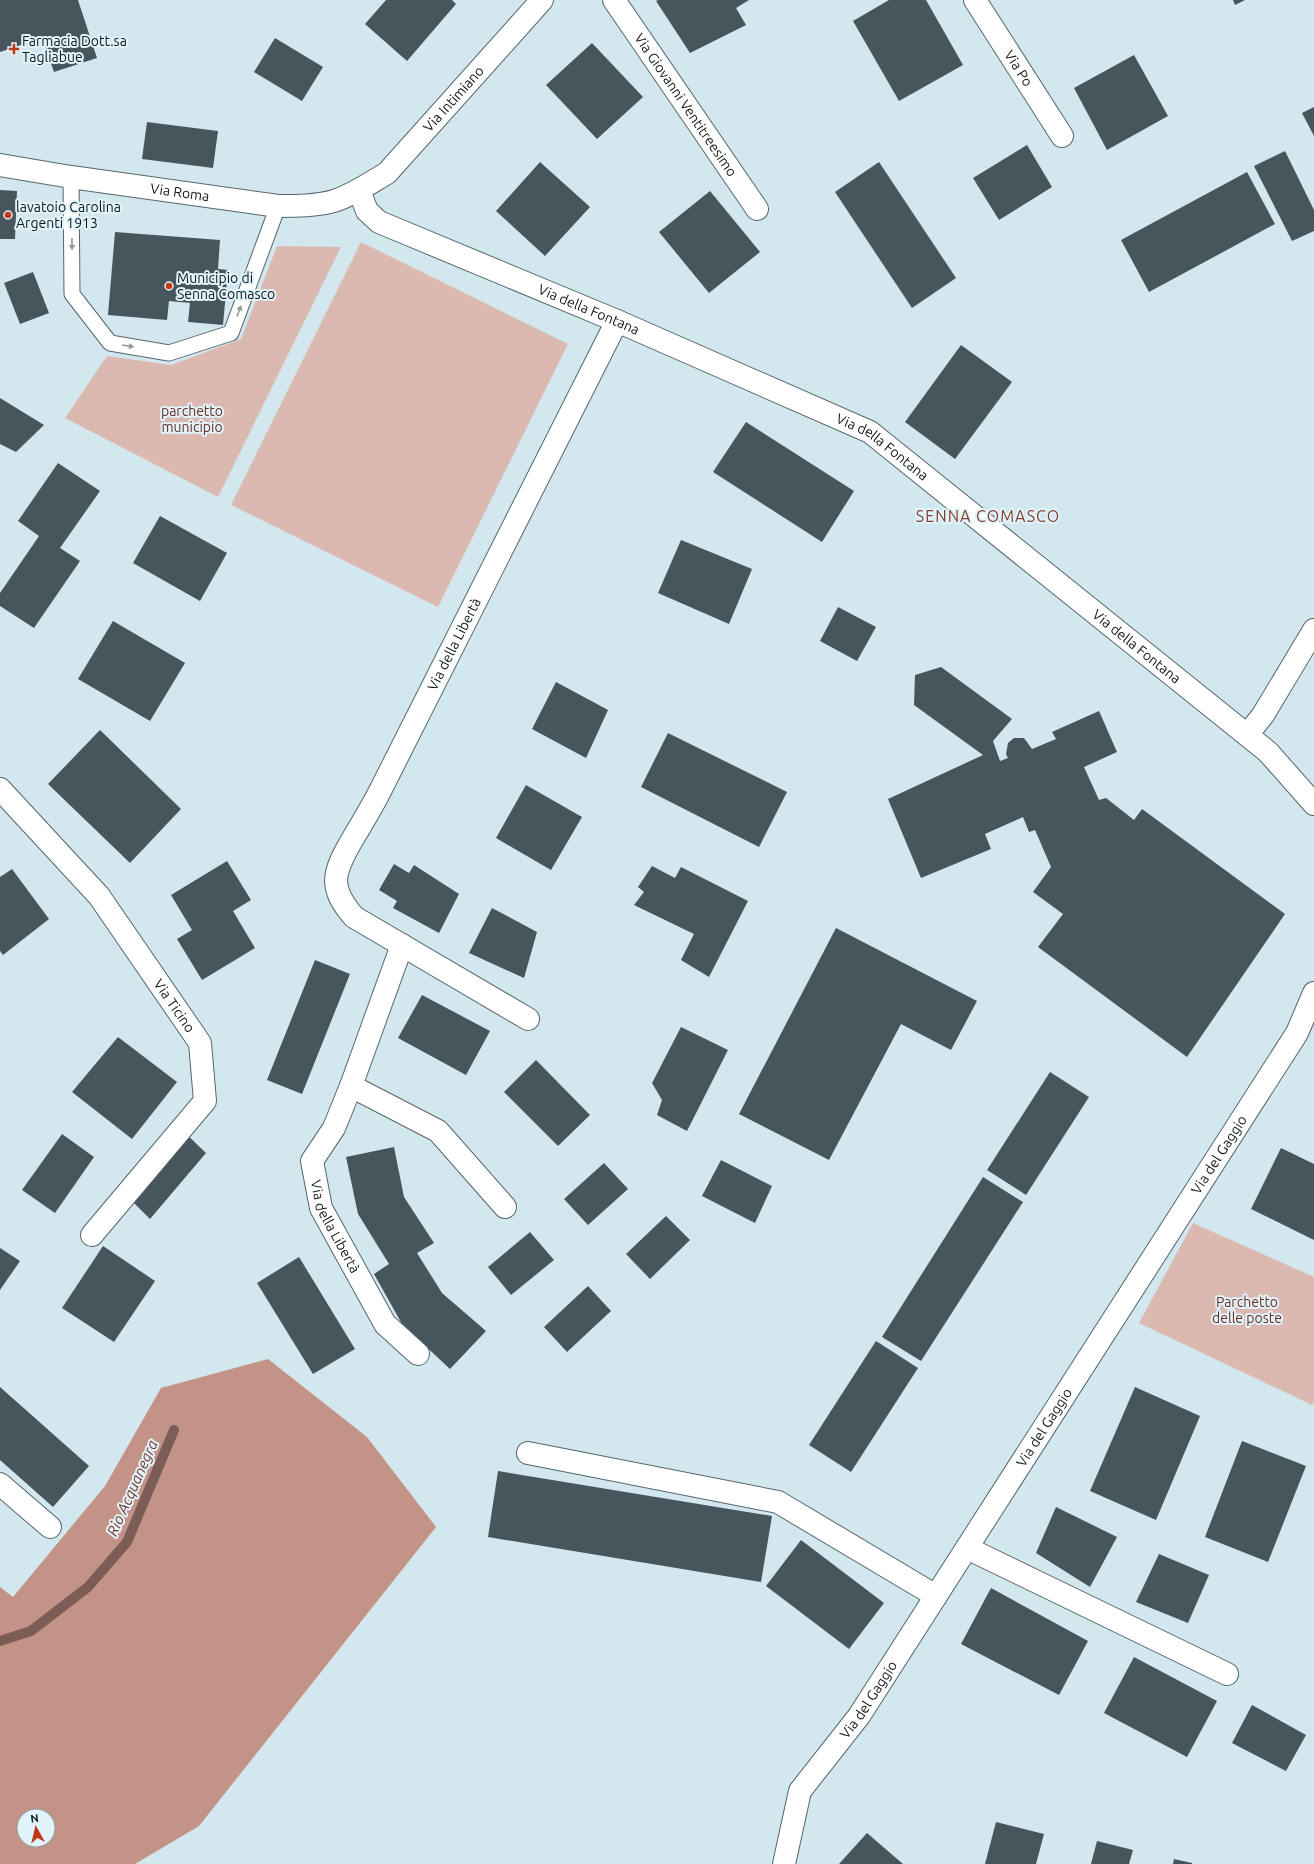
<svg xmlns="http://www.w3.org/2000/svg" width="1314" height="1864" font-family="Ubuntu,sans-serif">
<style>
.green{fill:#dbb9b1}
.forest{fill:#c49387;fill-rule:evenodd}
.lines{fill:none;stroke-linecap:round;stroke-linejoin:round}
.stream{stroke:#7b5d55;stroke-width:10}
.building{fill:#46565c}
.lane-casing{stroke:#55666c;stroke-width:17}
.street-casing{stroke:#55666c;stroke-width:24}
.secondary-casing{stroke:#55666c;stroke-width:24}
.lane{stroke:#fff;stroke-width:15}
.street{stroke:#fff;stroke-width:22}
.secondary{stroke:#fff;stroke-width:22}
.oneway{fill:#949798}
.poi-dot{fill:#c13718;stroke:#e1f4fb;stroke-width:1.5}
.labels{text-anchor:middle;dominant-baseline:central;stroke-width:4;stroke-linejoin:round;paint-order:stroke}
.poi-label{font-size:14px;fill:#11181a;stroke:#e1f4fb;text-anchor:start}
.street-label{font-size:14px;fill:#11181a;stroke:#e1f4fb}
.park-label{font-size:14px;fill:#6d2e21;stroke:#e1f4fb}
.water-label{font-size:15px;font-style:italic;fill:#753628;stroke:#e1f4fb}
.quarter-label{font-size:16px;letter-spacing:1px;fill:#853f30;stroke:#e1f4fb}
</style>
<rect width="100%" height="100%" fill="#d3e7ee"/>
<g class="green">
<polygon points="361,242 568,344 438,607 231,505"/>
<polygon points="277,246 341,247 218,497 65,418 107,356 171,365 241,339"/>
<polygon points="1193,1223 1314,1277 1314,1401 1312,1405 1139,1323"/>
</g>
<path class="forest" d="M268 1359 367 1437 436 1527 199 1826 135 1864H0V1587L13 1597 105 1486 161 1388ZM24 1816H48V1840H24Z"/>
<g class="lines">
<polyline class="stream" points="0,1641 31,1631 88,1587 127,1542 174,1430"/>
</g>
<g class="building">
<polygon points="0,0 78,0 97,58 54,72 42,38 0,52"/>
<polygon points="386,0 452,0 456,4 407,61 365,24"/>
<polygon points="658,0 749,0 736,8 746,25 690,53 656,1"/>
<polygon points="889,0 926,0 963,65 899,101 853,21"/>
<polygon points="1233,0 1245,0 1235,5"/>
<polygon points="275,38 323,67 302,101 254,72"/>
<polygon points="592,43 643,97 597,139 546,85"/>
<polygon points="1134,55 1168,116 1107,150 1074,88"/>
<polygon points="1314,107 1314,136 1302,113"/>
<polygon points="147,122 218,131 213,168 142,159"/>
<polygon points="1027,145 1052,187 999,220 973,178"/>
<polygon points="1285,151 1314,210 1314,231 1292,241 1254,166"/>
<polygon points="540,162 590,207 545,256 496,211"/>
<polygon points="879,162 956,278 912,308 835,192"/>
<polygon points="1247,172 1275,224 1149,292 1121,240"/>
<polygon points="0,190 17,191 15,239 0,239"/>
<polygon points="710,191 760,252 709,293 659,232"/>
<polygon points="115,232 220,240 218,269 228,270 223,325 188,322 190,303 169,301 167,320 108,315"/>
<polygon points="33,272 49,313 20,324 4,283"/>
<polygon points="961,345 1012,382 955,459 905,422"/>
<polygon points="0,398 44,425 16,452 0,444"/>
<polygon points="746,422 854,491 822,542 713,472"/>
<polygon points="58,463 100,491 60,548 80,561 34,628 0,606 0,593 39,536 18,521"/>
<polygon points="160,516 227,553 200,601 133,563"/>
<polygon points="681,540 752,569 729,624 658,593"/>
<polygon points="838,607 876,627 857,661 820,641"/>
<polygon points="113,621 185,663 150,721 78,679"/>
<polygon points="941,667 1012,719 993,741 1000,761 1008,758 1006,754 1008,743 1014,738 1024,738 1032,749 1056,739 1052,732 1099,711 1117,752 1084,767 1099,800 1106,798 1134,820 1142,809 1285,914 1187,1057 1038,947 1063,914 1033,892 1051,867 1035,830 1029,832 1023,817 985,834 991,849 921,878 888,799 983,755 914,705 915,675"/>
<polygon points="556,682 608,710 586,758 532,729"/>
<polygon points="100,730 181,809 130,863 48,784"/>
<polygon points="668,733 787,792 759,847 641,787"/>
<polygon points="526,785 582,817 551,870 496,838"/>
<polygon points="227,861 251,900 233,911 255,948 202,980 177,939 192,930 171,895"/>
<polygon points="394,864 409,873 414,865 459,894 439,933 393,908 397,901 379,890"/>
<polygon points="652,866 675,878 681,867 748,901 709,977 681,960 694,934 634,905 644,892 638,887"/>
<polygon points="12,869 49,919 3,955 0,951 0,877"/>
<polygon points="492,908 537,932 524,978 469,953"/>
<polygon points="836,928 977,1001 951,1050 901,1024 829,1160 739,1114"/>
<polygon points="315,960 350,974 302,1094 267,1080"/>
<polygon points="422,995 490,1031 466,1075 398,1038"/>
<polygon points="681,1027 728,1050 687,1131 657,1115 662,1100 652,1083"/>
<polygon points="118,1037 177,1082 132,1139 72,1092"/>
<polygon points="536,1060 590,1115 558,1146 504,1092"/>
<polygon points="1050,1072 1089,1097 1026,1195 987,1170"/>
<polygon points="181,1129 206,1153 150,1219 126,1195"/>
<polygon points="62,1134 94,1157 55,1213 22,1190"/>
<polygon points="394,1147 404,1197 434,1243 417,1253 442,1293 486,1331 450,1369 402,1324 374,1274 389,1264 358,1214 346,1157"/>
<polygon points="1281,1148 1314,1164 1314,1240 1251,1209"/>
<polygon points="721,1160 772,1186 755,1223 702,1196"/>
<polygon points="604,1163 628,1189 588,1225 564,1199"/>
<polygon points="983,1177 1023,1202 921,1361 882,1337"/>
<polygon points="666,1216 690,1240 650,1279 626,1254"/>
<polygon points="530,1232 554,1260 511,1295 488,1267"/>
<polygon points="103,1246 155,1281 114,1342 62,1308"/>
<polygon points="0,1248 20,1261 0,1290"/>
<polygon points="299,1257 355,1349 313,1374 257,1283"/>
<polygon points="588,1286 611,1311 567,1352 544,1327"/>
<polygon points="876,1341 918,1368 851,1472 809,1445"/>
<polygon points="0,1387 89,1466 53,1507 0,1460"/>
<polygon points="1135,1387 1200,1416 1156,1520 1090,1491"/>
<polygon points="1242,1441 1306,1466 1268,1562 1205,1537"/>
<polygon points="498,1471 772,1516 761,1582 488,1537"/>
<polygon points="1056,1507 1117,1537 1090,1587 1036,1553"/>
<polygon points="801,1540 884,1603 849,1649 766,1586"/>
<polygon points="1159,1554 1209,1575 1188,1623 1136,1602"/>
<polygon points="991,1588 1088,1641 1059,1695 961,1644"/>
<polygon points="1134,1657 1217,1701 1187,1757 1104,1713"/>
<polygon points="1252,1705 1306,1735 1286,1771 1232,1743"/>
<polygon points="996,1822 1044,1834 1036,1864 985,1864"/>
<polygon points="867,1833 903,1864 839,1864"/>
<polygon points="1097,1841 1133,1850 1129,1864 1091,1864"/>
<polygon points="1174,1859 1192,1863 1192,1864 1173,1864"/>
</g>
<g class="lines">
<g class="lane-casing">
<polyline id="lane" points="71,177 72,294 110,343 169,353 231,333 278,206"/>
</g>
<g class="street-casing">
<g id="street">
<path id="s1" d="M614 0 757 209"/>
<path id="s2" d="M975 0 1062 136"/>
<path id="s3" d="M359 190 367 211 379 222 617 321 870 432 1268 752 1314 804"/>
<polyline points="1247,735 1263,715 1314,630"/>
<path id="s4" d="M0 789 99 896 200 1043 205 1101 92 1235"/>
<path id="s5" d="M402 945 351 1086 334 1128 312 1161 321 1208 385 1324 418 1354"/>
<path id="s6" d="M528 1019 354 917C328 887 333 873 352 840 361 825 370 810 378 795L617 321"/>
<polyline points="351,1086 438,1131 505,1207"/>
<polyline points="528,1453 778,1502 936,1596"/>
<polyline points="0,1484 50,1527"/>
<polyline points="967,1548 1227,1674"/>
<path id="s7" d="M784 1864 800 1791 859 1716 1297 1033 1314 993"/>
</g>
</g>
<g class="secondary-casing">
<g id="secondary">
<path id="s8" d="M0 165 71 177 278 206C296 206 316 206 334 201 353 195 370 183 387 173L542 0"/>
</g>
</g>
<use href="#lane" class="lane"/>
<use href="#street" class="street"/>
<use href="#secondary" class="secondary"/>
</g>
<defs><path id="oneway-solid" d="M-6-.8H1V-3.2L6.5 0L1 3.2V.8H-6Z"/></defs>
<g class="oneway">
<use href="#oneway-solid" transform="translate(72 244) rotate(89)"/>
<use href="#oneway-solid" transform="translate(239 311) rotate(-70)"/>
<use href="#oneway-solid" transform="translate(128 346) rotate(9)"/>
</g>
<g class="poi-dot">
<path d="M12 43h4v4h4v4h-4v4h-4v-4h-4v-4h4z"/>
<circle cx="8" cy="215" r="4"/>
<circle cx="169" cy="286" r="4"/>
</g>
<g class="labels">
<g class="poi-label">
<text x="22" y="41">Farmacia Dott.sa<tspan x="22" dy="16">Tagliabue</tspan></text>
<text x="16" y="207">lavatoio Carolina<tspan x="16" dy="16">Argenti 1913</tspan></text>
<text x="177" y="278">Municipio di<tspan x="177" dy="16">Senna Comasco</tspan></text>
</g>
<g class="street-label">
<text stroke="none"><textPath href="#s2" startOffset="81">Via Po</textPath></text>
<text stroke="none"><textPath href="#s8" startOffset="497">Via Intimiano</textPath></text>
<text stroke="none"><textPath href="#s1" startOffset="127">Via Giovanni Ventitreesimo</textPath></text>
<text stroke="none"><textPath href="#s8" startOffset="182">Via Roma</textPath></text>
<text stroke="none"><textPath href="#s3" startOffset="266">Via della Fontana</textPath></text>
<text stroke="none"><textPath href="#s3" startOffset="591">Via della Fontana</textPath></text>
<text stroke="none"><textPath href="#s6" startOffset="508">Via della Libertà</textPath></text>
<text stroke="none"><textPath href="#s3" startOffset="915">Via della Fontana</textPath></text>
<text stroke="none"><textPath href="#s4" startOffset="279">Via Ticino</textPath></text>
<text stroke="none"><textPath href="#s7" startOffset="837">Via del Gaggio</textPath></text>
<text stroke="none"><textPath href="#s5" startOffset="305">Via della Libertà</textPath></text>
<text stroke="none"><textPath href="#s7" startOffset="513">Via del Gaggio</textPath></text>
<text stroke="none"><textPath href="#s7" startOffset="189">Via del Gaggio</textPath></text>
</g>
<g class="park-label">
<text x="192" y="411">parchetto<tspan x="192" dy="16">municipio</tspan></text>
<text x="1247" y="1302">Parchetto<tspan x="1247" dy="16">delle poste</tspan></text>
</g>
<g class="water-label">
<text transform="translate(132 1488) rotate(-66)">Rio Acquanegra</text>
</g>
<g class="quarter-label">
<text x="988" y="516">SENNA COMASCO</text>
</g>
</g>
<g transform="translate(36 1828) rotate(352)"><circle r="19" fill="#e1f4fb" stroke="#8e9ca1"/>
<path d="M0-3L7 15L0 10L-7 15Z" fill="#c13718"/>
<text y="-6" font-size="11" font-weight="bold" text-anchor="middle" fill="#11181a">N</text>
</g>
</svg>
